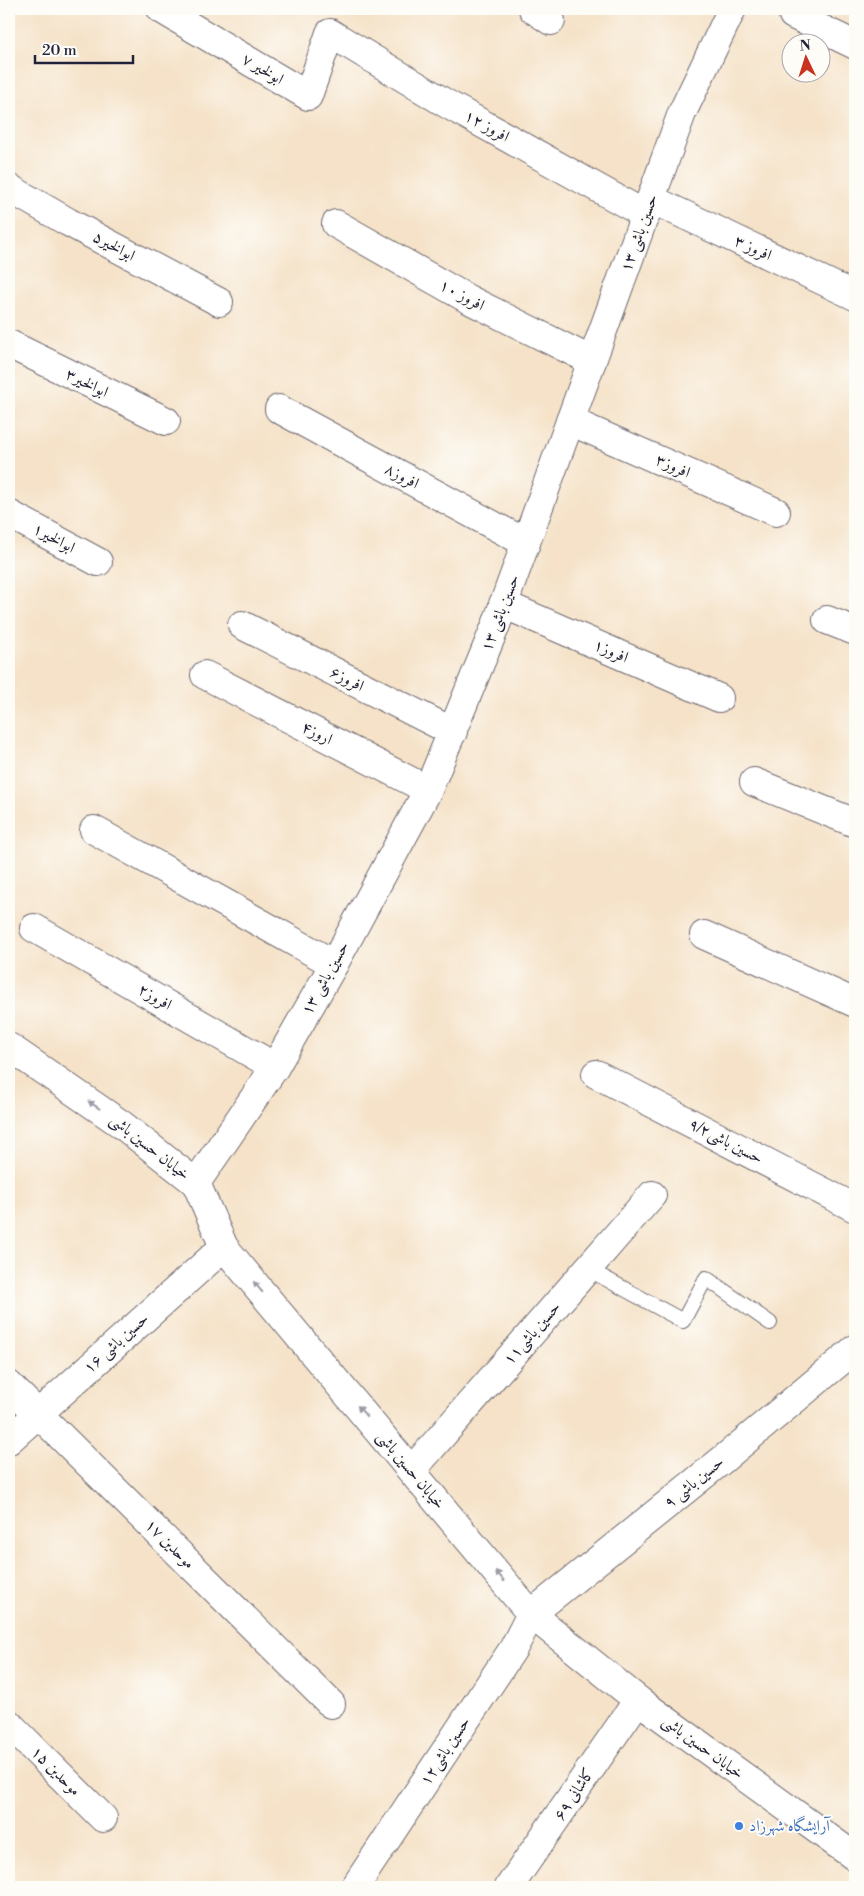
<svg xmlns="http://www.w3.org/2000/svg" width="864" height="1896" font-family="'Libre Bodoni',Amiri,serif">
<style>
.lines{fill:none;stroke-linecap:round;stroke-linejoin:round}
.lane-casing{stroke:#6c656c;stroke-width:16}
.street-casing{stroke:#6c656c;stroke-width:30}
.secondary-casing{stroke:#6c656c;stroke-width:30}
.lane{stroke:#fff;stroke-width:14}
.street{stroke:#fff;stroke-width:28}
.secondary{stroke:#fff;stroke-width:28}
.oneway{fill:#9c9ca7}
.shop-dot{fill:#3f7fe0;stroke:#fdfcf7;stroke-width:2}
.labels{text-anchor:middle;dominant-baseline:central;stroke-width:4;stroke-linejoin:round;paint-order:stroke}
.street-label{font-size:16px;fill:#22223b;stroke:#fdfcf7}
.shop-label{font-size:16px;fill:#366cbe;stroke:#fdfcf7;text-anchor:start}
</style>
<rect width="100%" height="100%" fill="#fdfcf7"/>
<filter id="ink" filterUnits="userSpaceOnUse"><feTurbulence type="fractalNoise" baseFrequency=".02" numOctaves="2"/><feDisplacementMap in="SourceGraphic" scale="10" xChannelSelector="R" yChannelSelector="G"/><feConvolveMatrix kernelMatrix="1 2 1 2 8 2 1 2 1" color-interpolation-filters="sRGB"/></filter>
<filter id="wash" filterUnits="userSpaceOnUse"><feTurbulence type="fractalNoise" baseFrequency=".0096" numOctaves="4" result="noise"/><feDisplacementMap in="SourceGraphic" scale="20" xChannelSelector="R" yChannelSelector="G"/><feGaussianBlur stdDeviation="1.12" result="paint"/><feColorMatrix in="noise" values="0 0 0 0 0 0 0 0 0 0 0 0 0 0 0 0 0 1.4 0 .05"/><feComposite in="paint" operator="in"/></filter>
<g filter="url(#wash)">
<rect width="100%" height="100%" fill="#f5e2c8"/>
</g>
<g filter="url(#ink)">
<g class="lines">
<g class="lane-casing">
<polyline id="lane" points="588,1269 683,1321 706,1278 770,1323"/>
</g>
<g class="street-casing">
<g id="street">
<polyline points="161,9 308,96 330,33 447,104 646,215"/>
<polyline points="533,9 551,21"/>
<polyline points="793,15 855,45"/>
<polyline points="9,188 68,222 219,302"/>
<polyline points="651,199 855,296"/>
<polyline points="336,224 468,299 592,361"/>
<polyline points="9,344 166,421"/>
<polyline points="279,409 526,543"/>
<polyline points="570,421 776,512"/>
<polyline points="9,514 98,562"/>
<polyline points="503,604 719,698"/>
<polyline points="827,620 855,631"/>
<polyline points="242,625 453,732"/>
<polyline points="205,675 428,790"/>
<polyline points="754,782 855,823"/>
<polyline points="94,830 334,964"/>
<polyline points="34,928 275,1067"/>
<polyline points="704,935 855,1003"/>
<polyline points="596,1074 855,1208"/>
<polyline points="196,1183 275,1067 334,964 428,790 496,625 682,113 732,9"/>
<polyline points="9,1385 331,1704"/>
<polyline points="9,1440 224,1247"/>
<polyline points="412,1470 652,1195"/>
<polyline points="9,1724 103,1818"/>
<polyline points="355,1887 513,1649 531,1614 721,1461 855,1349"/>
<polyline points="509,1887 638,1700"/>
</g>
</g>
<g class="secondary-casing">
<polyline id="secondary" points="9,1047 121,1124 196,1183 224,1247 531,1614 638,1700 855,1857"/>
</g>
<use href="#lane" class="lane"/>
<use href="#street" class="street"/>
<use href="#secondary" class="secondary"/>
</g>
<defs><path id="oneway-solid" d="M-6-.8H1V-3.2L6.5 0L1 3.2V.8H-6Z" transform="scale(1.25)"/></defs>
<g class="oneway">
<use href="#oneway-solid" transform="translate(94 1105) rotate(-146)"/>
<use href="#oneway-solid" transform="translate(258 1287) rotate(-130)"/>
<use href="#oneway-solid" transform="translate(362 1411) rotate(-130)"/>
<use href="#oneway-solid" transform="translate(500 1576) rotate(-130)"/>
</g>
</g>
<circle class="shop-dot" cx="739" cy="1826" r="5"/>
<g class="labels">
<g class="street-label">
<text transform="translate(263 69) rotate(31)">ابولخیر ۷</text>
<text transform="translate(487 126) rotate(29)">افروز ۱۲</text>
<text transform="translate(639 233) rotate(-70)">حسین باشی ۱۳</text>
<text transform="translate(114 246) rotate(28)">ابوالخیر۵</text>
<text transform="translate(753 248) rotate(25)">افروز ۳</text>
<text transform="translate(462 295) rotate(28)">افروز ۱۰</text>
<text transform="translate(87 383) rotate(26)">ابوالخیر۳</text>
<text transform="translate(673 466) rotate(24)">افروز۳</text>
<text transform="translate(402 476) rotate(28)">افروز۸</text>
<text transform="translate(54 538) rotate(28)">ابوالخیر۱</text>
<text transform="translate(500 613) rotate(-69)">حسین باشی ۱۳</text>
<text transform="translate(611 651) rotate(24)">افروز۱</text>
<text transform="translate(347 679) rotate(27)">افروز۶</text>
<text transform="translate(317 733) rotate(27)">اروز۴</text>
<text transform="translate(325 978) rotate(-61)">حسین باشی ۱۳</text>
<text transform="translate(155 997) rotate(30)">افروز۲</text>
<text transform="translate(726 1141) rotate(27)">حسین باشی۹/۲</text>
<text transform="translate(150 1147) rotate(38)">خیابان حسین باشی</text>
<text transform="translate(532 1333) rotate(-49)">حسین باشی۱۱</text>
<text transform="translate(116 1343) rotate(-42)">حسین باشی ۱۶</text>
<text transform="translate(411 1470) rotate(50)">خیابان حسین باشی</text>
<text transform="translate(694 1482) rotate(-39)">حسین باشی ۹</text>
<text transform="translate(170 1544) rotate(45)">موحدین ۱۷</text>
<text transform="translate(703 1747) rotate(36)">خیابان حسین باشی</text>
<text transform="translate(445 1751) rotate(-57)">حسین باشی۱۲</text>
<text transform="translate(56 1771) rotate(45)">موحدین ۱۵</text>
<text transform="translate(574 1794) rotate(-56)">کاشانی ۶۹</text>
</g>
<g class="shop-label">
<text x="749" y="1826">آرایشگاه شهرزاد</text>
</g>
</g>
<rect width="864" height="1896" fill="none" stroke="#fdfcf7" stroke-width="30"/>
<g transform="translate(806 58) rotate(356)"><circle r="24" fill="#fdfcf7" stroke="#a5a5ac"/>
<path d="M0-4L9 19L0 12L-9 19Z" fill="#c8321e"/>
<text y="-8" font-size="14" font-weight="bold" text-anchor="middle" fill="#22223b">N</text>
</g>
<path d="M35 55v8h98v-8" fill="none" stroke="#22223b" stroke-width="2.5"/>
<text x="42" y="55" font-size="15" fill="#22223b" stroke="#fdfcf7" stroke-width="4" paint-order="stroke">20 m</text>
</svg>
